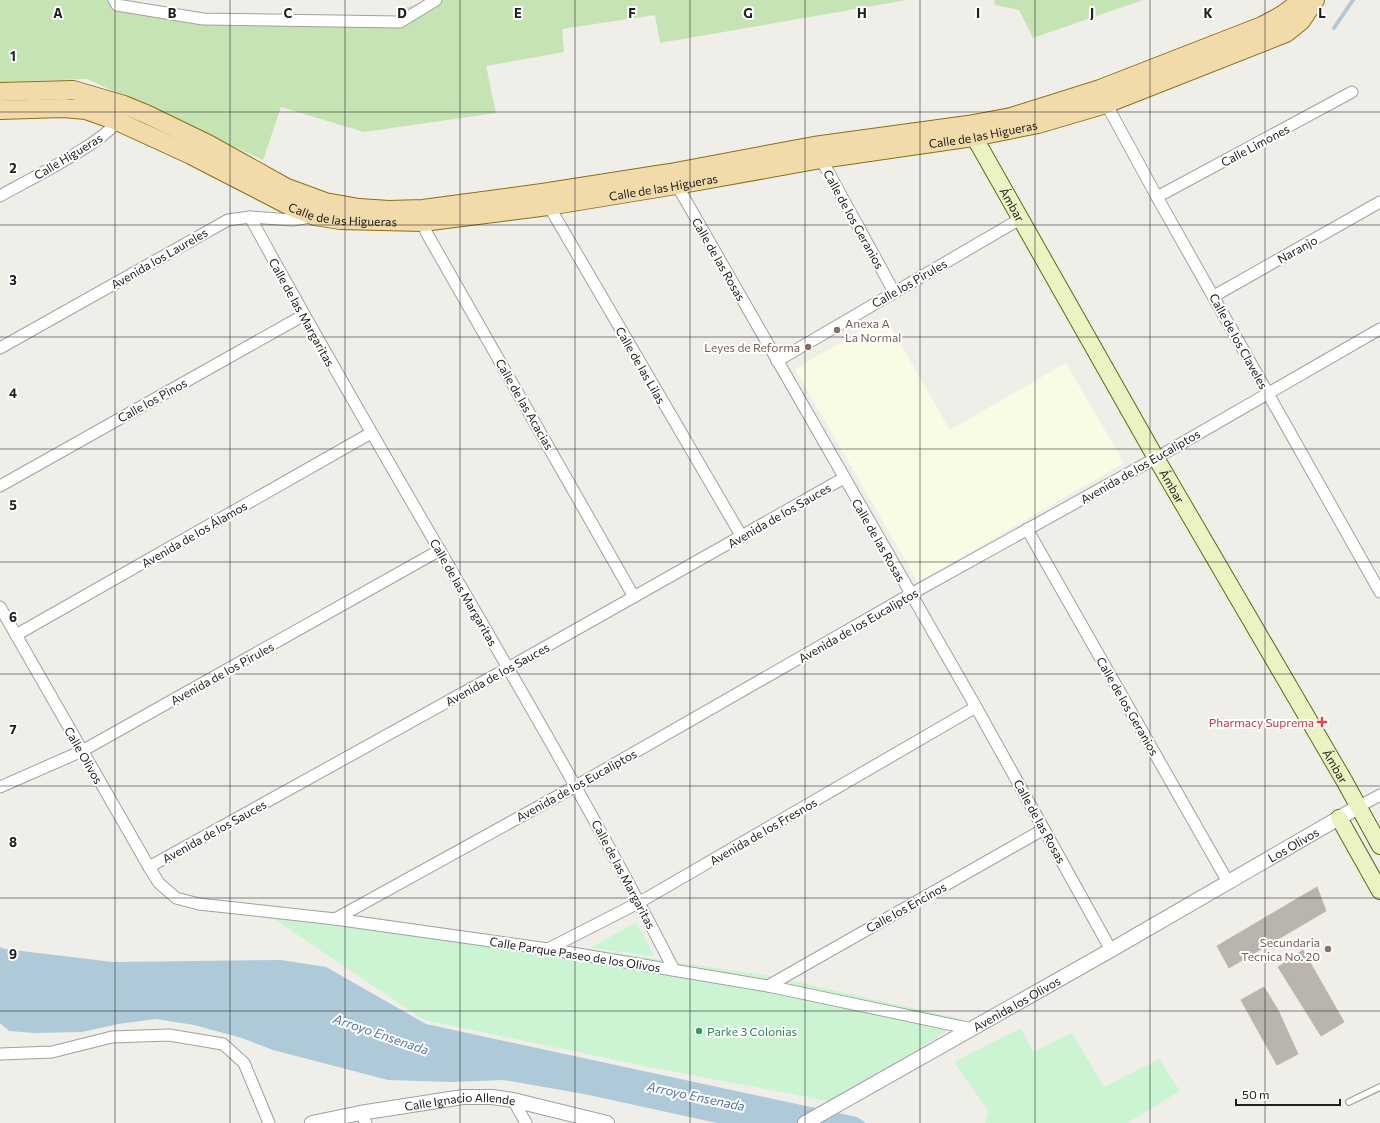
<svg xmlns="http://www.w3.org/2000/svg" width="1380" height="1123" font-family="Commissioner,sans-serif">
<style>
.education{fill:#f9fce5}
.grass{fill:#c6e3b4}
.park{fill:#cbf4d3}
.water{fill:#aecad8}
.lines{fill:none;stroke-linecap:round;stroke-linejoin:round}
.stream{stroke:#aecad8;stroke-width:4}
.building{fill:#b9b4ae;stroke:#c0b7ac}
.service-casing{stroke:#a1a1a1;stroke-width:8}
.minor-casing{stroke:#a1a1a1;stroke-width:13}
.tertiary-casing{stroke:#a1a1a1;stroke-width:16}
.secondary-casing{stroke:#596d12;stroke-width:18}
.primary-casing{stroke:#8b7012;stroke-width:20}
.service{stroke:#fff;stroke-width:5.5}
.minor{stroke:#fff;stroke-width:11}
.tertiary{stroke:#fff;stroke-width:14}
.secondary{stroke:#ebf3c3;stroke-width:16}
.primary{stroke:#f2dbab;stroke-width:18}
.grid{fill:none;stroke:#202020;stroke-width:1;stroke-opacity:0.55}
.education-dot{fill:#8d6e63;stroke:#fff;stroke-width:1.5}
.health-dot{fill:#e0444e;stroke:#fff;stroke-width:1.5}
.leisure-dot{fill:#2e9e5b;stroke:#fff;stroke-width:1.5}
.labels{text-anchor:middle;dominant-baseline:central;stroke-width:4;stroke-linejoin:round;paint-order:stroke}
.street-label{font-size:12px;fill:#202020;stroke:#fff}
.education-label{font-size:12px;fill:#785e54;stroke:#fff;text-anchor:end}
.health-label{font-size:12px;fill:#be3a42;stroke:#fff;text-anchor:end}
.leisure-label{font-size:12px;fill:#27864d;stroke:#fff;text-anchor:start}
.water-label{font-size:13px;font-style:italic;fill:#5776a6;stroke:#fff}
.grid-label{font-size:13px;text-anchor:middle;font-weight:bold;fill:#202020;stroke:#fff;stroke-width:4;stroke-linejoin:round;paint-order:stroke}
</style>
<rect width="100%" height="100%" fill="#f0eee8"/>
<polygon class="education" points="885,317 950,430 1066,363 1124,463 918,582 795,369"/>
<g class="grass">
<polygon points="0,0 114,0 203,19 400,22 401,9 431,0 907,0 660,43 655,15 562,29 564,52 486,66 496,113 364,132 281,107 263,160 87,79 0,82"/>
<polygon points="994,0 1143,0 1033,38 1019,10 995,5"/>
</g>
<g class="park">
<polygon points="255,906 338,912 771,976 965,1020 833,1102 650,1067 424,1020"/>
<polygon points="636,922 654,956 591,948"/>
<polygon points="1021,1028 1033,1052 1072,1033 1104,1087 1159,1059 1180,1091 1127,1123 985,1123 988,1110 954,1062"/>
</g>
<polygon class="water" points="0,947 5,949 113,962 281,960 326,967 426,1024 857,1117 866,1123 717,1123 584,1094 503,1080 451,1082 388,1080 273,1050 242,1038 194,1025 156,1019 118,1024 82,1032 35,1033 9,1031 0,1023"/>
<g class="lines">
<polyline class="stream" points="1334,28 1353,0"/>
</g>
<g class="building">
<polygon points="1317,887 1326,911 1229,968 1217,946"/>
<polygon points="1303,950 1344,1022 1321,1036 1278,967"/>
<polygon points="1264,987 1278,1010 1298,1054 1277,1065 1241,1000"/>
</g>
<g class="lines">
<g class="service-casing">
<polyline id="service" points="1349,1102 1380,1087"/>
</g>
<g class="minor-casing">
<g id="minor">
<polyline points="114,0 117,5 203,19 400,22 436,0"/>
<polyline points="1103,98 1157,197 1380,592"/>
<polyline points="819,155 894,292"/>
<polyline points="674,180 976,707 1111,950"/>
<path d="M0 196C24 182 110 140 119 118"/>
<polyline points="1157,197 1352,92"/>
<polyline points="546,201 742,537"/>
<path d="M250 217C311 329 375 439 439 549 520 688 601 827 674 970"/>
<polyline points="423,217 426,232 634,597"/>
<polyline points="1214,296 1380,202"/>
<polyline points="0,348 228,220 250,217 292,220 311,217"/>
<polyline points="777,361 1020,219"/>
<polyline points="0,486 304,315"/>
<polyline points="1027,529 1228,882"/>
<polyline points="0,607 149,867 159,883 176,898 199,904 335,919 548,949 768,986 972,1029"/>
<polyline points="16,635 371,433"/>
<polyline points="0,787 82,751 440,550"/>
<polyline points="1358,807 1380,795"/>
<polyline points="149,867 508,668 844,478"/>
<polyline points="335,919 576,786 911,594 1156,458 1380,329"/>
<polyline points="548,949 640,902 976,707"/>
<polyline points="768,986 1044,829"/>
<polyline points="0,1054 52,1052 112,1037 169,1035 223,1044 244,1063 269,1123"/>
<polyline points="513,1100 526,1123"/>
<polyline points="360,1113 366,1123"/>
</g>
</g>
<g class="tertiary-casing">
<g id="tertiary">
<path id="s1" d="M312 1123 360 1113 463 1097H492L513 1100 607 1123"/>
<path id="s2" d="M805 1123 1111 950 1358 807"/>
</g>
</g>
<g class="secondary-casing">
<g id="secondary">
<path id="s3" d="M968 126 1156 458 1345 782 1380 846"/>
<polyline points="1339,818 1380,891"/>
</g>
</g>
<g class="primary-casing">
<g id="primary">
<path d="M0 92 73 90 124 105 146 114 208 144 287 188 325 202 359 208 389 210 423 209 542 193 670 173 814 146 968 125 1011 117 1100 89 1262 26C1275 19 1291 12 1299 0"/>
<path id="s4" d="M0 110 63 108 86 110 117 121 191 155 292 207 315 216 340 220 423 222 548 206 676 185 821 159 973 137 1038 124 1106 104 1286 33 1301 21 1315 0"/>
</g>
</g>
<use href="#service" class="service"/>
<use href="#minor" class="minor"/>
<use href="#tertiary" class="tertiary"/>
<use href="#secondary" class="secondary"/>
<use href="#primary" class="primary"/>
</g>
<path class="grid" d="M115 0V1123M230 0V1123M345 0V1123M460 0V1123M575 0V1123M690 0V1123M805 0V1123M920 0V1123M1035 0V1123M1150 0V1123M1265 0V1123M0 112H1380M0 225H1380M0 337H1380M0 449H1380M0 562H1380M0 674H1380M0 786H1380M0 898H1380M0 1011H1380"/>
<g class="education-dot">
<circle cx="837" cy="330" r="4"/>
<circle cx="808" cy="347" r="4"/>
<circle cx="1328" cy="949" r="4"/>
</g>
<path class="health-dot" d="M1320 716h4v4h4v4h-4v4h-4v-4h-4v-4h4z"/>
<circle class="leisure-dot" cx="699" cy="1031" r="4"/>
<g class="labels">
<g class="street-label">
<text stroke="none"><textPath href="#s4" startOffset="1014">Calle de las Higueras</textPath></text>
<text transform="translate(1255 145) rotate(-28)">Calle Limones</text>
<text transform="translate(68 156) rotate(-31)">Calle Higueras</text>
<text stroke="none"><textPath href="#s4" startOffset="690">Calle de las Higueras</textPath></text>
<text stroke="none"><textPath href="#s3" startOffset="90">Ámbar</textPath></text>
<text stroke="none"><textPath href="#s4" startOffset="366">Calle de las Higueras</textPath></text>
<text transform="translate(854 219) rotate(61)">Calle de los Geranios</text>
<text transform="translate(1297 249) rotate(-29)">Naranjo</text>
<text transform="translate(159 258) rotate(-30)">Avenida los Laureles</text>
<text transform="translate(719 259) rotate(60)">Calle de las Rosas</text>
<text transform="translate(909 283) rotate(-30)">Calle los Pirules</text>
<text transform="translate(302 312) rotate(61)">Calle de las Margaritas</text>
<text transform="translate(1239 341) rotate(61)">Calle de los Claveles</text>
<text transform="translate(641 365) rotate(60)">Calle de las Lilas</text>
<text transform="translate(152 400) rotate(-29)">Calle los Pinos</text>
<text transform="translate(525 404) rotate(60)">Calle de las Acacias</text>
<text transform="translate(1140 466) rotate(-30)">Avenida de los Eucaliptos</text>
<text stroke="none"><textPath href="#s3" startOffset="414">Ámbar</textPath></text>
<text transform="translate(779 515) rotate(-30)">Avenida de los Sauces</text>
<text transform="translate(194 534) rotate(-30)">Avenida de los Álamos</text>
<text transform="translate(879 540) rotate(60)">Calle de las Rosas</text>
<text transform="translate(464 592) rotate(60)">Calle de las Margaritas</text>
<text transform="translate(858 625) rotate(-30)">Avenida de los Eucaliptos</text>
<text transform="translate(222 673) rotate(-29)">Avenida de los Pirules</text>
<text transform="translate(497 674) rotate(-29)">Avenida de los Sauces</text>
<text transform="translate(1128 706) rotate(60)">Calle de los Geranios</text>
<text transform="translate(84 755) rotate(60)">Calle Olivos</text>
<text stroke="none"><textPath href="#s3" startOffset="738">Ámbar</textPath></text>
<text transform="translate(576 785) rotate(-29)">Avenida de los Eucaliptos</text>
<text transform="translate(1040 821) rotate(61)">Calle de las Rosas</text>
<text transform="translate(214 831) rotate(-29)">Avenida de los Sauces</text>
<text transform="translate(763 831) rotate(-30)">Avenida de los Fresnos</text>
<text stroke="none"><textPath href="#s2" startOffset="562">Los Olivos</textPath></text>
<text transform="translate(624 874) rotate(62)">Calle de las Margaritas</text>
<text transform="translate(906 907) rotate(-29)">Calle los Encinos</text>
<text transform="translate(575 954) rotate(9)">Calle Parque Paseo de los Olivos</text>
<text stroke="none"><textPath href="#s2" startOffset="243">Avenida los Olivos</textPath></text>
<text stroke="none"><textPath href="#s1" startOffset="150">Calle Ignacio Allende</textPath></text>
</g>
<g class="education-label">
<text x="845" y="323" text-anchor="start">Anexa A<tspan x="845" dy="14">La Normal</tspan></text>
<text x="800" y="347">Leyes de Reforma</text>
<text x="1320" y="942">Secundaria<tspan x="1320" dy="14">Tecnica No. 20</tspan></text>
</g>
<g class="health-label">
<text x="1314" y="722">Pharmacy Suprema</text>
</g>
<g class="leisure-label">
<text x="707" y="1031">Parke 3 Colonias</text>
</g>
<g class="water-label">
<text transform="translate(381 1034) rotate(19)">Arroyo Ensenada</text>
<text transform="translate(696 1096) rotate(12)">Arroyo Ensenada</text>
</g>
</g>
<g class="grid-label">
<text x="58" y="18">A</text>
<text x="172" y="18">B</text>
<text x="288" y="18">C</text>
<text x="402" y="18">D</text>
<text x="518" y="18">E</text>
<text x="632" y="18">F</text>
<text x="748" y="18">G</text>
<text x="862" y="18">H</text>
<text x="978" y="18">I</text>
<text x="1092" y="18">J</text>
<text x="1208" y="18">K</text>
<text x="1322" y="18">L</text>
<text x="13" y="61">1</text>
<text x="13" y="173">2</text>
<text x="13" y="285">3</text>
<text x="13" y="398">4</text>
<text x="13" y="510">5</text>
<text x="13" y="622">6</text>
<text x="13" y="734">7</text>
<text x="13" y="847">8</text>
<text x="13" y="959">9</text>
</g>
<path d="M1236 1099v6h104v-6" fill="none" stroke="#202020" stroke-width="2"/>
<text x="1242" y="1099" font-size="12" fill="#202020" stroke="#ffffff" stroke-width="3" paint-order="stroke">50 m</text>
</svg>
